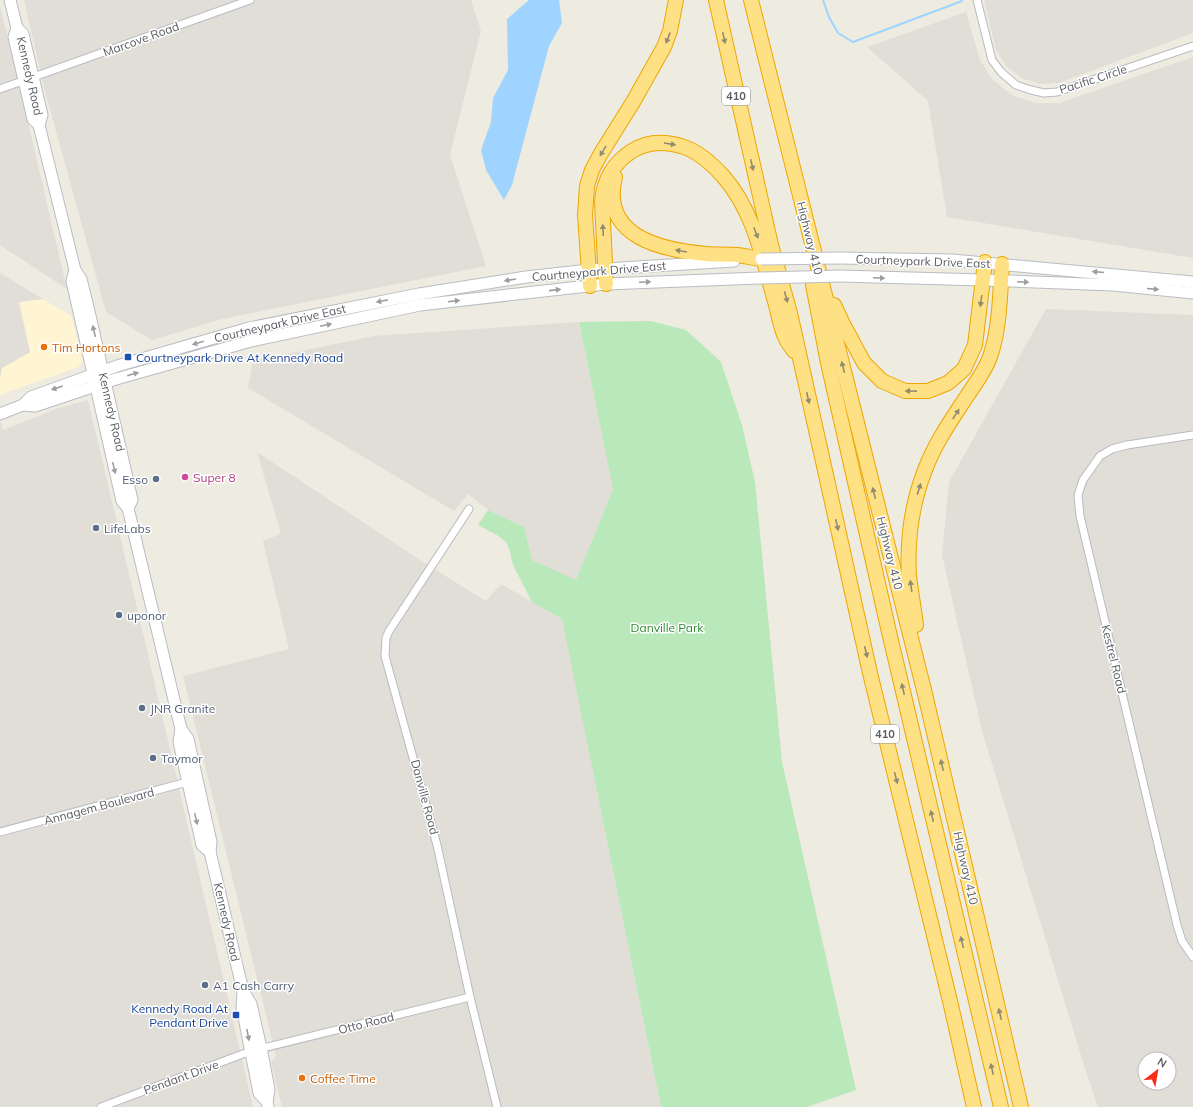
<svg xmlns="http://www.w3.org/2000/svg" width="1193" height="1107" font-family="Mulish,sans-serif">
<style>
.commercial{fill:#fff5d3}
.industrial{fill:#e1ded8;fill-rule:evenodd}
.green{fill:#b9e8ba}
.water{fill:#9ed4ff}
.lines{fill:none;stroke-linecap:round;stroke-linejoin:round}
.stream{stroke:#9ed4ff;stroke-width:2}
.minor-casing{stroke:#b8bbc1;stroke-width:9}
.secondary-casing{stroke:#b9bdc4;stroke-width:13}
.motorway-casing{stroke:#eda600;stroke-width:16}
.minor{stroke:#fff;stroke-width:7}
.secondary{stroke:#fff;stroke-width:11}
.motorway{stroke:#ffe185;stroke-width:14}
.secondary-bridge-casing{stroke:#b9bdc4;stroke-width:13;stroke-linecap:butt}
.secondary-bridge{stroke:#fff;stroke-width:11}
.oneway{fill:#938b6f}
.oneway2{fill:#9b9ea1}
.food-dot{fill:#e8710a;stroke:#fff;stroke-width:1.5}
.transit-dot{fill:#1a4fb4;stroke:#fff;stroke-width:1.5}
.hotel-dot{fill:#d1479c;stroke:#fff;stroke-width:1.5}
.service-dot{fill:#5c6f8a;stroke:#fff;stroke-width:1.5}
.labels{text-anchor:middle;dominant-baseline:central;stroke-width:3;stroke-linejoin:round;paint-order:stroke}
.shield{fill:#fff;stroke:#8b8e92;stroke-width:1}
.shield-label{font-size:11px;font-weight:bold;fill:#595d63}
.street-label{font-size:12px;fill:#595d63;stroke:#fff}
.food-label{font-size:12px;fill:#c56008;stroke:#fff;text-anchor:start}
.transit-label{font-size:12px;fill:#164399;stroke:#fff;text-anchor:start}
.hotel-label{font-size:12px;fill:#b23c85;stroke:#fff;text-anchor:start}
.service-label{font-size:12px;fill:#4e5e75;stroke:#fff;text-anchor:start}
.park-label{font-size:12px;fill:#2d8731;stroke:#fff}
</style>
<rect width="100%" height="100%" fill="#eeebe0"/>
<polygon class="commercial" points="43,299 71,316 83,361 78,367 0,395 0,378 2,368 30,352 19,302"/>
<g class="industrial">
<polygon points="24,0 471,0 481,31 450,155 486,266 222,319 152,340 106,312 45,91"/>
<polygon points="986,0 1193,0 1193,33 1059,83 1040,84 1021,78 1006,66 996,50 984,1"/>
<polygon points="0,6 18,80 67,289 0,245"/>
<polygon points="966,12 980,60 993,80 1012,95 1035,103 1059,103 1193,57 1193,258 947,217 928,101 867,47"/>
<polygon points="0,273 43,299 19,302 30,352 2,368 0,378"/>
<path d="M1046 309 1193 315V1107H1098L1086 1072 982 731 942 555 949 482ZM1145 1059H1169V1083H1145Z"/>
<polygon points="579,322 613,489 576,581 532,560 524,527 488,510 468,494 454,511 248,388 253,361 374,336"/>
<polygon points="88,400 146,646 253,1107 0,1107 0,419 3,430 59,408"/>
<polygon points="257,452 423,562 486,601 501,584 562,619 661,1107 282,1107 271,1062 276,1056 183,676 289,649 263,541 281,534"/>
</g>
<polygon class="green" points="650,321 686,330 721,362 742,425 755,482 782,762 856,1090 807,1107 661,1107 562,619 532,602 513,565 509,548 506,542 497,535 478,525 488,510 524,527 532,560 576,580 613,489 579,322"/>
<polygon class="water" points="529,0 559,0 562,23 549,46 512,185 504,200 486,170 481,150 491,122 493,98 508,70 507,19"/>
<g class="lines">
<polyline class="stream" points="823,0 829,17 838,33 853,42 962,1"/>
<g class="minor-casing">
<g id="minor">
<polyline points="977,0 992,60 1001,72 1016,85 1031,90 1044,93 1057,92 1193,46"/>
<polyline points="0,89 250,0"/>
<polyline points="1193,435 1127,445 1112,449 1100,456 1083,480 1078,495 1080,516 1177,925 1182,941 1193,957"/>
<polyline points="469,509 389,631 386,638 385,656 437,845 470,997 497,1107"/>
<polyline points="0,832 191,781"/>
<polyline points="101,1107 251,1051 470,997"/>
</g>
</g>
<g class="secondary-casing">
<g id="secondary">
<polyline points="10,0 17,28 23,34 42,115 39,125 75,270 81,279 88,307 132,500 128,508"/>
<polyline points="17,28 14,37 33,119 39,125"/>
<polyline points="839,258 952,260 1193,282"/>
<polyline points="75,270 72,281 122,501 128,508 181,729 188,739 211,842 210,852 243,991 242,1007 259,1093 267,1102"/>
<polyline points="840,276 983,280 1113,285 1193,293"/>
<polyline points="23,405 35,406 116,379 251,341 420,305 606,284 759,278"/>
<polyline points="0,414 23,405 31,397 117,366 249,328 419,294 526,277 589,270 734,261"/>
<polyline points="181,729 179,742 202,845 210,852"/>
<polyline points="243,991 251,1004 261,1048 269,1089 267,1102 268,1106"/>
</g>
</g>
<g class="motorway-casing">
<g id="motorway">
<polyline points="716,0 771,245 790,313 870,673 950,1001 974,1107"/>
<polyline points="751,0 925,694 1021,1107"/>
<path d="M615 177C600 237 662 250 706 254 716 255 727 254 737 255 745 256 753 258 761 259"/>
<path d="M606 284 602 201C604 180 613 163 632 151 648 141 666 141 684 147 699 152 712 164 723 176 753 210 762 255 774 298 778 310 780 328 786 339 788 343 791 347 794 351"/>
<polyline points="813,285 828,363 889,632 1001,1107"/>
<polyline points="590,286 585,215 587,186 592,170 600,155 633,102 664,47 670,31 676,0"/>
<polyline points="834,305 842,322 864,363 882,381 905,391 928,391 948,383 964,369 975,345 985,262"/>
<path d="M916 625C914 609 911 592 909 576 907 540 912 503 925 470 935 443 952 419 967 396 975 384 985 371 990 357 1000 328 1000 294 1002 264"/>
</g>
</g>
<use href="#minor" class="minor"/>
<use href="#secondary" class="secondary"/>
<use href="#motorway" class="motorway"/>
<g class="secondary-bridge-casing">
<g id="secondary-bridge">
<polyline points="761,259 839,258"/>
<polyline points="759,278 840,276"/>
</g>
</g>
<use href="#secondary-bridge" class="secondary-bridge"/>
</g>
<defs><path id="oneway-solid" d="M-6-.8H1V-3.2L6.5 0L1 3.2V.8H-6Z"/></defs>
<g class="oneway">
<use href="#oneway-solid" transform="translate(668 38) rotate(111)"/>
<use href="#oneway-solid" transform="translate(724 38) rotate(78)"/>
<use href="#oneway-solid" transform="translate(670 144) rotate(9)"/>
<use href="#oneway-solid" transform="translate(603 151) rotate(121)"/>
<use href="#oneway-solid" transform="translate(752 165) rotate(77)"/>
<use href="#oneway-solid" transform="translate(603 230) rotate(-93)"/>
<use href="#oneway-solid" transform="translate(756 233) rotate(69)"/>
<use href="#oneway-solid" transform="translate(681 251) rotate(-170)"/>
<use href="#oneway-solid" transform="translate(786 297) rotate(75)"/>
<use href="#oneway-solid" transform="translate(981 301) rotate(98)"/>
<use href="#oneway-solid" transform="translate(843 367) rotate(-104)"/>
<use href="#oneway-solid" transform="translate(911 391) rotate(-179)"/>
<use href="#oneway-solid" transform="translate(808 398) rotate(77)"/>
<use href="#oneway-solid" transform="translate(956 414) rotate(-57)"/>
<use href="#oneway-solid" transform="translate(919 489) rotate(-73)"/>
<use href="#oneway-solid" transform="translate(874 493) rotate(-104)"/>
<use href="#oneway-solid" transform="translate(837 525) rotate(77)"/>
<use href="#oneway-solid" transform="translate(911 586) rotate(-98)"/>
<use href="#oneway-solid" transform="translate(866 652) rotate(77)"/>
<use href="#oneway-solid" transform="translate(903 689) rotate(-103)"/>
<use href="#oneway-solid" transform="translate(942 765) rotate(-103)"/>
<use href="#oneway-solid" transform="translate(896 778) rotate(76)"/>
<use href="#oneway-solid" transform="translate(932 816) rotate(-103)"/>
<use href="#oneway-solid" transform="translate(962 942) rotate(-103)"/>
<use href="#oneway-solid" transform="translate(1000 1014) rotate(-103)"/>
<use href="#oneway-solid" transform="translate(992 1069) rotate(-103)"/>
</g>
<g class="oneway2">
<use href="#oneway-solid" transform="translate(1098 272) rotate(-175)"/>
<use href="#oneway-solid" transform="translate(879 278) rotate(2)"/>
<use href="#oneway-solid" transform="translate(510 280) rotate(171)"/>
<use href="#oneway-solid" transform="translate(645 282) rotate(-3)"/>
<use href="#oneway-solid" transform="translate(1023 282) rotate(2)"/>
<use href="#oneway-solid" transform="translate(1153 289) rotate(5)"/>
<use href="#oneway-solid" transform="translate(555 290) rotate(-6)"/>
<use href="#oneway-solid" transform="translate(382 301) rotate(169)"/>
<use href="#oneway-solid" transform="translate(454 301) rotate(-7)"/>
<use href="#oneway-solid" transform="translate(326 325) rotate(-12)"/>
<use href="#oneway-solid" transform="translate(94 331) rotate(-103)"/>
<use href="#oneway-solid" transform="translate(198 343) rotate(164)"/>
<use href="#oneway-solid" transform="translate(133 374) rotate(-16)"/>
<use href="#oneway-solid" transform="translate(57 388) rotate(161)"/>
<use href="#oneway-solid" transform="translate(114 468) rotate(77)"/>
<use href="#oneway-solid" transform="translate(196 819) rotate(77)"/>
<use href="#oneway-solid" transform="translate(248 1035) rotate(79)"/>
</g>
<g class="food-dot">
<circle cx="44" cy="347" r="4"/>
<circle cx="302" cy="1078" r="4"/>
</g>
<g class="transit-dot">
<rect x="124" y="353" width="8" height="8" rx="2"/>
<rect x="232" y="1011" width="8" height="8" rx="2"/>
</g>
<circle class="hotel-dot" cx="185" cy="477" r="4"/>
<g class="service-dot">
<circle cx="156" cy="479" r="4"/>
<circle cx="96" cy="528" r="4"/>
<circle cx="119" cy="615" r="4"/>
<circle cx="142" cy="708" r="4"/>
<circle cx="153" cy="758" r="4"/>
<circle cx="205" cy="985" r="4"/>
</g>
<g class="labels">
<g class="shield">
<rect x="722" y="87" width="28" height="18" rx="3"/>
<rect x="871" y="725" width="28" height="18" rx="3"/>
</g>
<g class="shield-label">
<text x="736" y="96">410</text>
<text x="885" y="734">410</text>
</g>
<g class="street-label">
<text transform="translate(141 39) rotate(-20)">Marcove Road</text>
<text transform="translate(30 76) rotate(77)">Kennedy Road</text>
<text transform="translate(1093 79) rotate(-18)">Pacific Circle</text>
<text transform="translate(810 238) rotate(76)">Highway 410</text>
<text transform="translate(923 261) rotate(2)">Courtneypark Drive East</text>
<text transform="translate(599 271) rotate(-5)">Courtneypark Drive East</text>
<text transform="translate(280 323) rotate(-13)">Courtneypark Drive East</text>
<text transform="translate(112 412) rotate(77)">Kennedy Road</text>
<text transform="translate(890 553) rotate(76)">Highway 410</text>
<text transform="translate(1114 659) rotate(76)">Kestrel Road</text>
<text transform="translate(425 797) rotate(75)">Danville Road</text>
<text transform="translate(99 806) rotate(-15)">Annagem Boulevard</text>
<text transform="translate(966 868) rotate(77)">Highway 410</text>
<text transform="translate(227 922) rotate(77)">Kennedy Road</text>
<text transform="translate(366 1023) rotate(-14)">Otto Road</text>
<text transform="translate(181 1077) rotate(-20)">Pendant Drive</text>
</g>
<g class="food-label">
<text x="52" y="347">Tim Hortons</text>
<text x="310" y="1078">Coffee Time</text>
</g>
<g class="transit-label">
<text x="136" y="357">Courtneypark Drive At Kennedy Road</text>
<text x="228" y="1008" text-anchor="end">Kennedy Road At<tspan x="228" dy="14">Pendant Drive</tspan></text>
</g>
<g class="hotel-label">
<text x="193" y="477">Super 8</text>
</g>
<g class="service-label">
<text x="148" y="479" text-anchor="end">Esso</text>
<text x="104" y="528">LifeLabs</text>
<text x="127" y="615">uponor</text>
<text x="150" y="708">JNR Granite</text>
<text x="161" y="758">Taymor</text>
<text x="213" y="985">A1 Cash Carry</text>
</g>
<g class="park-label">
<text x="667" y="627">Danville Park</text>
</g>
</g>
<g transform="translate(1157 1071) rotate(31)"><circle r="19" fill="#ffffff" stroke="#bdbec1"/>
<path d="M0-3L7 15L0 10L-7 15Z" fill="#f92e1a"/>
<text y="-6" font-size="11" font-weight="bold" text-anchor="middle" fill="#595d63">N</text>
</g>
</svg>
